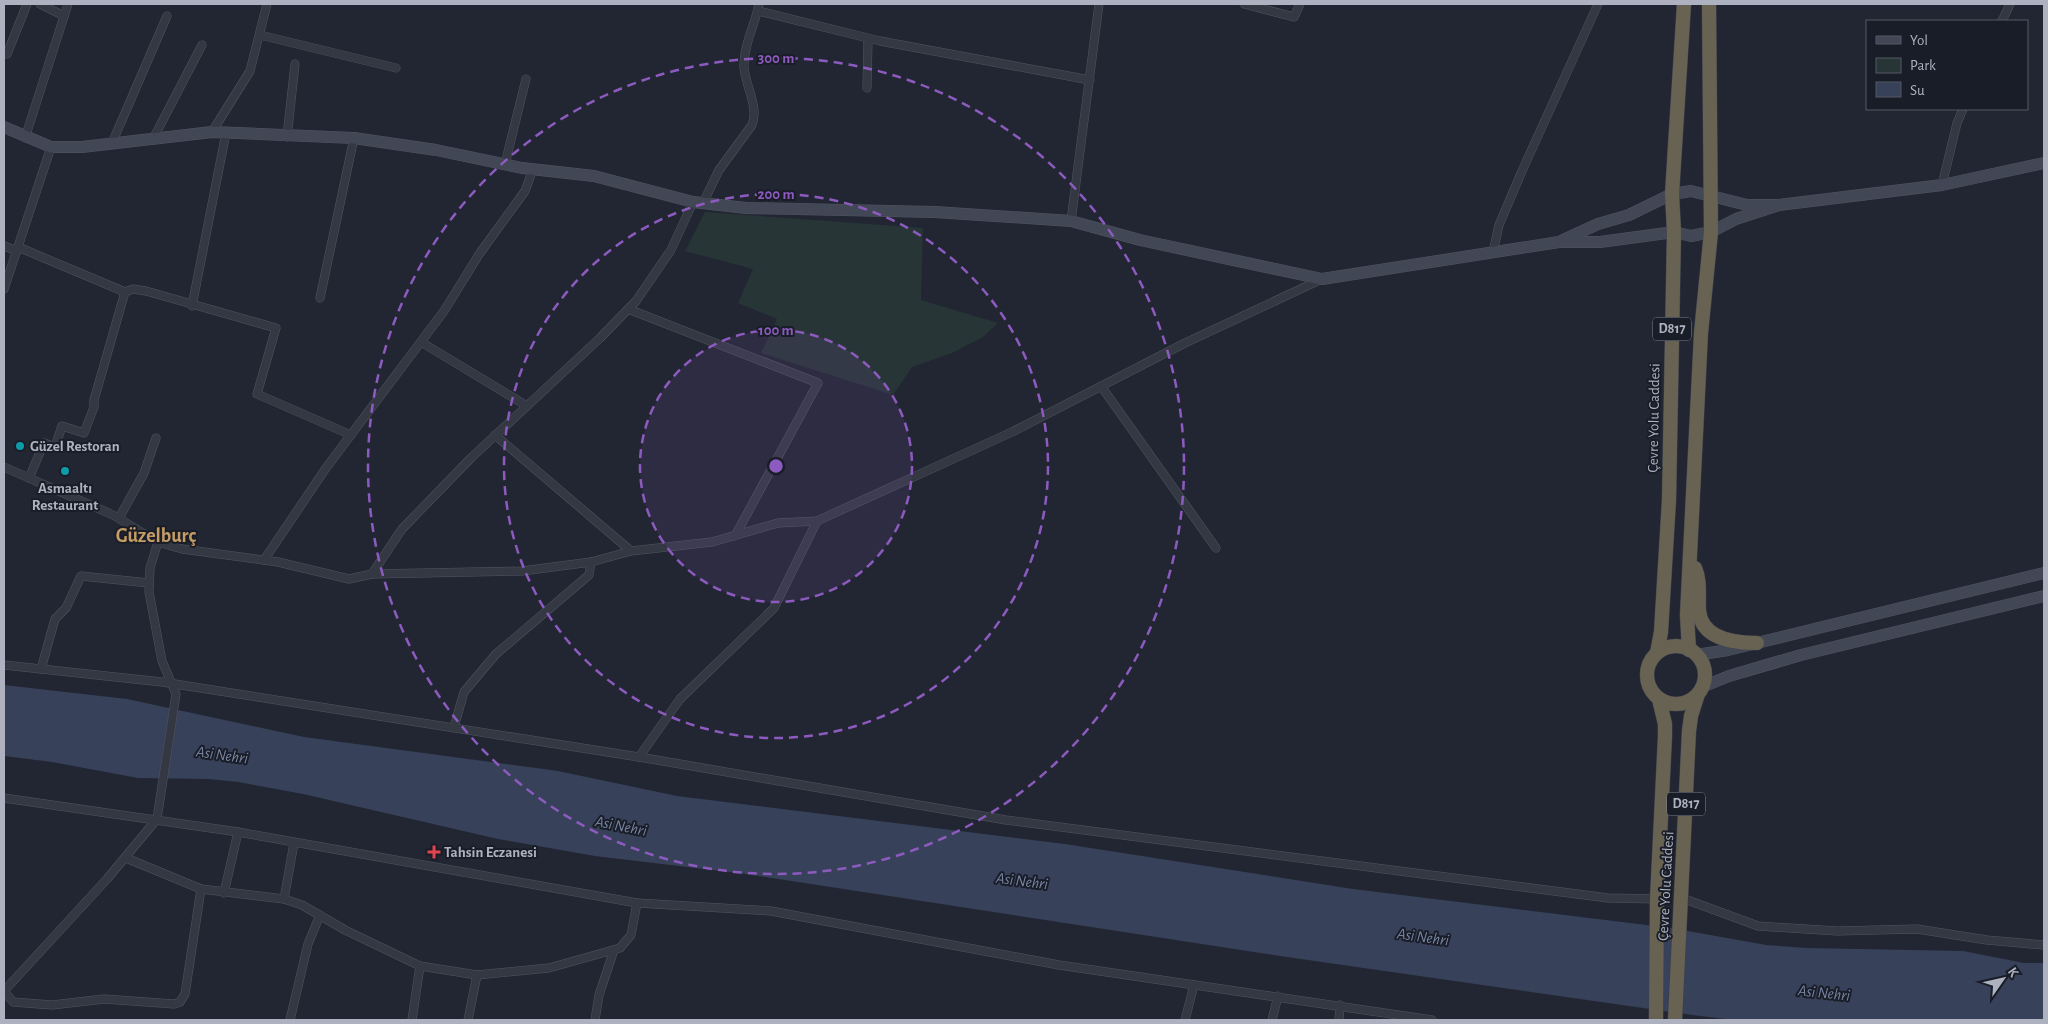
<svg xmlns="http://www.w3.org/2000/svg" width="2048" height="1024" font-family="'Alegreya Sans',sans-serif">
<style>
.green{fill:#273537}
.water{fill:#38415a}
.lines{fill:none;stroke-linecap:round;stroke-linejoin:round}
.street-casing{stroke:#515561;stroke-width:9}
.secondary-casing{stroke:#515561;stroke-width:12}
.highway-casing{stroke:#3e424d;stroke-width:15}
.street{stroke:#343843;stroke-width:8}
.secondary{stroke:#424755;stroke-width:11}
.highway{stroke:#686252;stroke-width:14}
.ring{fill:none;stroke:#8d5bbf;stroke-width:2.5;stroke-dasharray:9 6}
.culture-dot{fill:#0f9aa8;stroke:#191d27;stroke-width:2}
.health-dot{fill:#e0444e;stroke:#191d27;stroke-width:2}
.labels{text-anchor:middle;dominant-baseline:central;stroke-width:4;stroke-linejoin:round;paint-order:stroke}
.shield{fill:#191d27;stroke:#818592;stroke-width:1}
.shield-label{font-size:14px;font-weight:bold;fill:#aeb2c0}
.street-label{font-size:15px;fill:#aeb2c0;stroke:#191d27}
.poi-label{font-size:15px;font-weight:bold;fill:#aeb2c0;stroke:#191d27;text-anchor:start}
.water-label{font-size:16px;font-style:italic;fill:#7986a5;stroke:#191d27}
.district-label{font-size:20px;font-weight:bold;fill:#c49c65;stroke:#191d27}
.centre{fill:#8d5bbf;stroke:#191d27;stroke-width:2.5}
.ring-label{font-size:15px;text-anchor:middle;font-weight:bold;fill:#8d5bbf;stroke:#191d27;stroke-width:4;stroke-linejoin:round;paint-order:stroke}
</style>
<rect width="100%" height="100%" fill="#212632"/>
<polygon class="green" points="705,212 923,228 921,300 998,323 983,337 952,353 912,367 893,395 761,353 777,319 738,303 753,269 685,251"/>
<polygon class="water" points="4,685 127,699 304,737 558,771 677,796 1065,844 1353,889 1671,928 1766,945 1807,948 1963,951 2024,963 2044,963 2044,1020 1734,1020 1692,1015 1287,957 746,874 595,856 498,839 303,794 238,782 209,779 138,778 52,762 4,756"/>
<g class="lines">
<g class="street-casing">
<g id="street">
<polyline points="40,4 64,16"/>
<polyline points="1244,4 1294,17 1300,4"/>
<polyline points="758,11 880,41 1090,80"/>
<polyline points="2002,21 2010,4"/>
<polyline points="260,35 396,68"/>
<polyline points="7,54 27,4"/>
<polyline points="867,88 868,39"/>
<polyline points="212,132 250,71 267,4"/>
<polyline points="287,137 295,64"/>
<polyline points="25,138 68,4"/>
<polyline points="153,139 202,45"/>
<polyline points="112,143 167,16"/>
<polyline points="505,164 526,79"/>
<polyline points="1942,185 1957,123 1963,109"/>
<path d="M703 203 719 170 752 125C759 107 746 87 744 68 743 46 755 25 759 4"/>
<polyline points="1071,221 1099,4"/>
<polyline points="4,246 17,251"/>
<polyline points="18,247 125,292 133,289 146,291 276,328 257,394 351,435"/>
<polyline points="1493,252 1499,225 1522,171 1598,4"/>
<polyline points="4,289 51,147"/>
<polyline points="320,298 354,138"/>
<polyline points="192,306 226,133"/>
<polyline points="628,309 818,383 735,536"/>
<polyline points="421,342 527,406"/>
<polyline points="1101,386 1216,548"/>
<polyline points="495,435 631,551"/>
<polyline points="4,467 113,515 158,542 182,549 278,562 349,579 372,574 402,529 471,458 600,338 636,301 671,250 693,202"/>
<polyline points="29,478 44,443 55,447 62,426 84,433 94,407 94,400 125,292"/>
<polyline points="119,518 144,473 156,438"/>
<polyline points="264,560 326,468 444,311 480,253 525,191 533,169"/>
<polyline points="372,574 522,571 591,562 631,551 712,542 778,523 817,521 1012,432 1185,343 1322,279"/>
<polyline points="4,665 162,682 639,757 680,699 774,608 817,521"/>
<polyline points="41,669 55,619 66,608 81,576 149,583"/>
<polyline points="454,727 464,692 496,654 589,575 591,562"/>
<polyline points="639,757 1006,820 1608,898 1657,899"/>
<polyline points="4,798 238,832 637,903 631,935 620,948 549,968 477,975 468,1020"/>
<polyline points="126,858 201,889 284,899 302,905 345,930 420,966 477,975"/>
<polyline points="224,893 238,832"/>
<polyline points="1682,898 1758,926 1837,931 1917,929 1987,940 2044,945"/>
<polyline points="284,899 294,843"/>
<polyline points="637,903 771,911 1059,965 1432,1020"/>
<polyline points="4,991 107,879 157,819 176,694 162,661 149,592 150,568 158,542"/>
<polyline points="4,991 13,1002 52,1005 104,999 174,1004 180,1002 185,994 201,889"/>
<polyline points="290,1020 308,944 320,915"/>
<polyline points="412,1020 420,966"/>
<polyline points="595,1020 599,995 614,950"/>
<polyline points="1185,1020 1194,985"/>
<polyline points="1272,1020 1278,996"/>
<polyline points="1339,1020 1340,1005"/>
</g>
</g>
<g class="secondary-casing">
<g id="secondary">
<polyline points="4,127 51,147 82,147 212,132 354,138 436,150 522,168 594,176 693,202 746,208 935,212 1071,221 1140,240 1322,279 1559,242 1600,242 1674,232 1691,236 1711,232 1736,219 1779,205"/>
<polyline points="1563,240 1598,224 1629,215 1672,194 1691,191 1747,205 1779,205 1942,185 2044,163"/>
<polyline points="1696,655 1728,650 2044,573"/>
<polyline points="1702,687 1729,676 1801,655 2044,596"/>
</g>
</g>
<g class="highway-casing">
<g id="highway">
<path d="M1695 568C1701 581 1698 596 1699 610 1701 639 1734 643 1757 643"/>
<circle cx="1676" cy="675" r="29"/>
<polyline points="1689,650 1687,615 1701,333 1711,232 1709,4"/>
<polyline points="1657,653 1661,632 1669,500 1674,232 1672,194 1684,4"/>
<polyline points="1656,1020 1657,899 1665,736 1665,724 1659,699"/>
<polyline points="1675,1020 1689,731 1691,716 1698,694"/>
</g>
</g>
<use href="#street" class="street"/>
<use href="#secondary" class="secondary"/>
<use href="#highway" class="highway"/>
</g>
<circle cx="776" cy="466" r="136" fill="#8d5bbf" fill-opacity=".12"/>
<g class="ring">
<circle cx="776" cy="466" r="136"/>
<circle cx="776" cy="466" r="272"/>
<circle cx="776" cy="466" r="408"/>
</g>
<g class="culture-dot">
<circle cx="20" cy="446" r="5"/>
<circle cx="65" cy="471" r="5"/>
</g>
<path class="health-dot" d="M431.5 844.5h5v5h5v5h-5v5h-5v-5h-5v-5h5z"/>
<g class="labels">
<g class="shield">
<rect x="1653" y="317.5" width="38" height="23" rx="4"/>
<rect x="1667" y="792.5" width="38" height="23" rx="4"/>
</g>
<g class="shield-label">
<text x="1672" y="329">D817</text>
<text x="1686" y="804">D817</text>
</g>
<g class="street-label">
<text transform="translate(1654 418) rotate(-89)">Çevre Yolu Caddesi</text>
<text transform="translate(1666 886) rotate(-87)">Çevre Yolu Caddesi</text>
</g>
<g class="poi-label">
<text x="30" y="446">Güzel Restoran</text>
<text x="65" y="488" text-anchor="middle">Asmaaltı<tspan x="65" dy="17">Restaurant</tspan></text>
<text x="444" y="852">Tahsin Eczanesi</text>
</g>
<g class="water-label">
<text transform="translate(222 755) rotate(8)">Asi Nehri</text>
<text transform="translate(621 826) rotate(11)">Asi Nehri</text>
<text transform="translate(1022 881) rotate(7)">Asi Nehri</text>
<text transform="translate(1423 937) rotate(8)">Asi Nehri</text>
<text transform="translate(1824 993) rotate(6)">Asi Nehri</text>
</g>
<g class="district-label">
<text x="156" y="536">Güzelburç</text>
</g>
</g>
<circle cx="776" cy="466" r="8" class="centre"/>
<g class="ring-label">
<text x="776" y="63">300 m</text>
<text x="776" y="199">200 m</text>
<text x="776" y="335">100 m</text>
</g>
<rect width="2048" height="1024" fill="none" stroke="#aeb2c0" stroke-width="10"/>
<rect x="1866" y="20" width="162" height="90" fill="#191d27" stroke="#555964"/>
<rect x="1876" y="36" width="25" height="8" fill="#424755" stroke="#555964"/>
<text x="1910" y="45" font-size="15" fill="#aeb2c0">Yol</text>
<rect x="1876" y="58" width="25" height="15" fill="#273537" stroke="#555964"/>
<text x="1910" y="70" font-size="15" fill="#aeb2c0">Park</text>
<rect x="1876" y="82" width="25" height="15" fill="#38415a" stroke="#555964"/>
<text x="1910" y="95" font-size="15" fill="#aeb2c0">Su</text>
<g transform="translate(2003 979) rotate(56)" stroke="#191d27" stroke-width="4" paint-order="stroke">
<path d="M0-4L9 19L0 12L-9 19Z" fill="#aeb2c0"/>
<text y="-8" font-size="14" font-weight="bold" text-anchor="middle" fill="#aeb2c0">K</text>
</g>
</svg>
